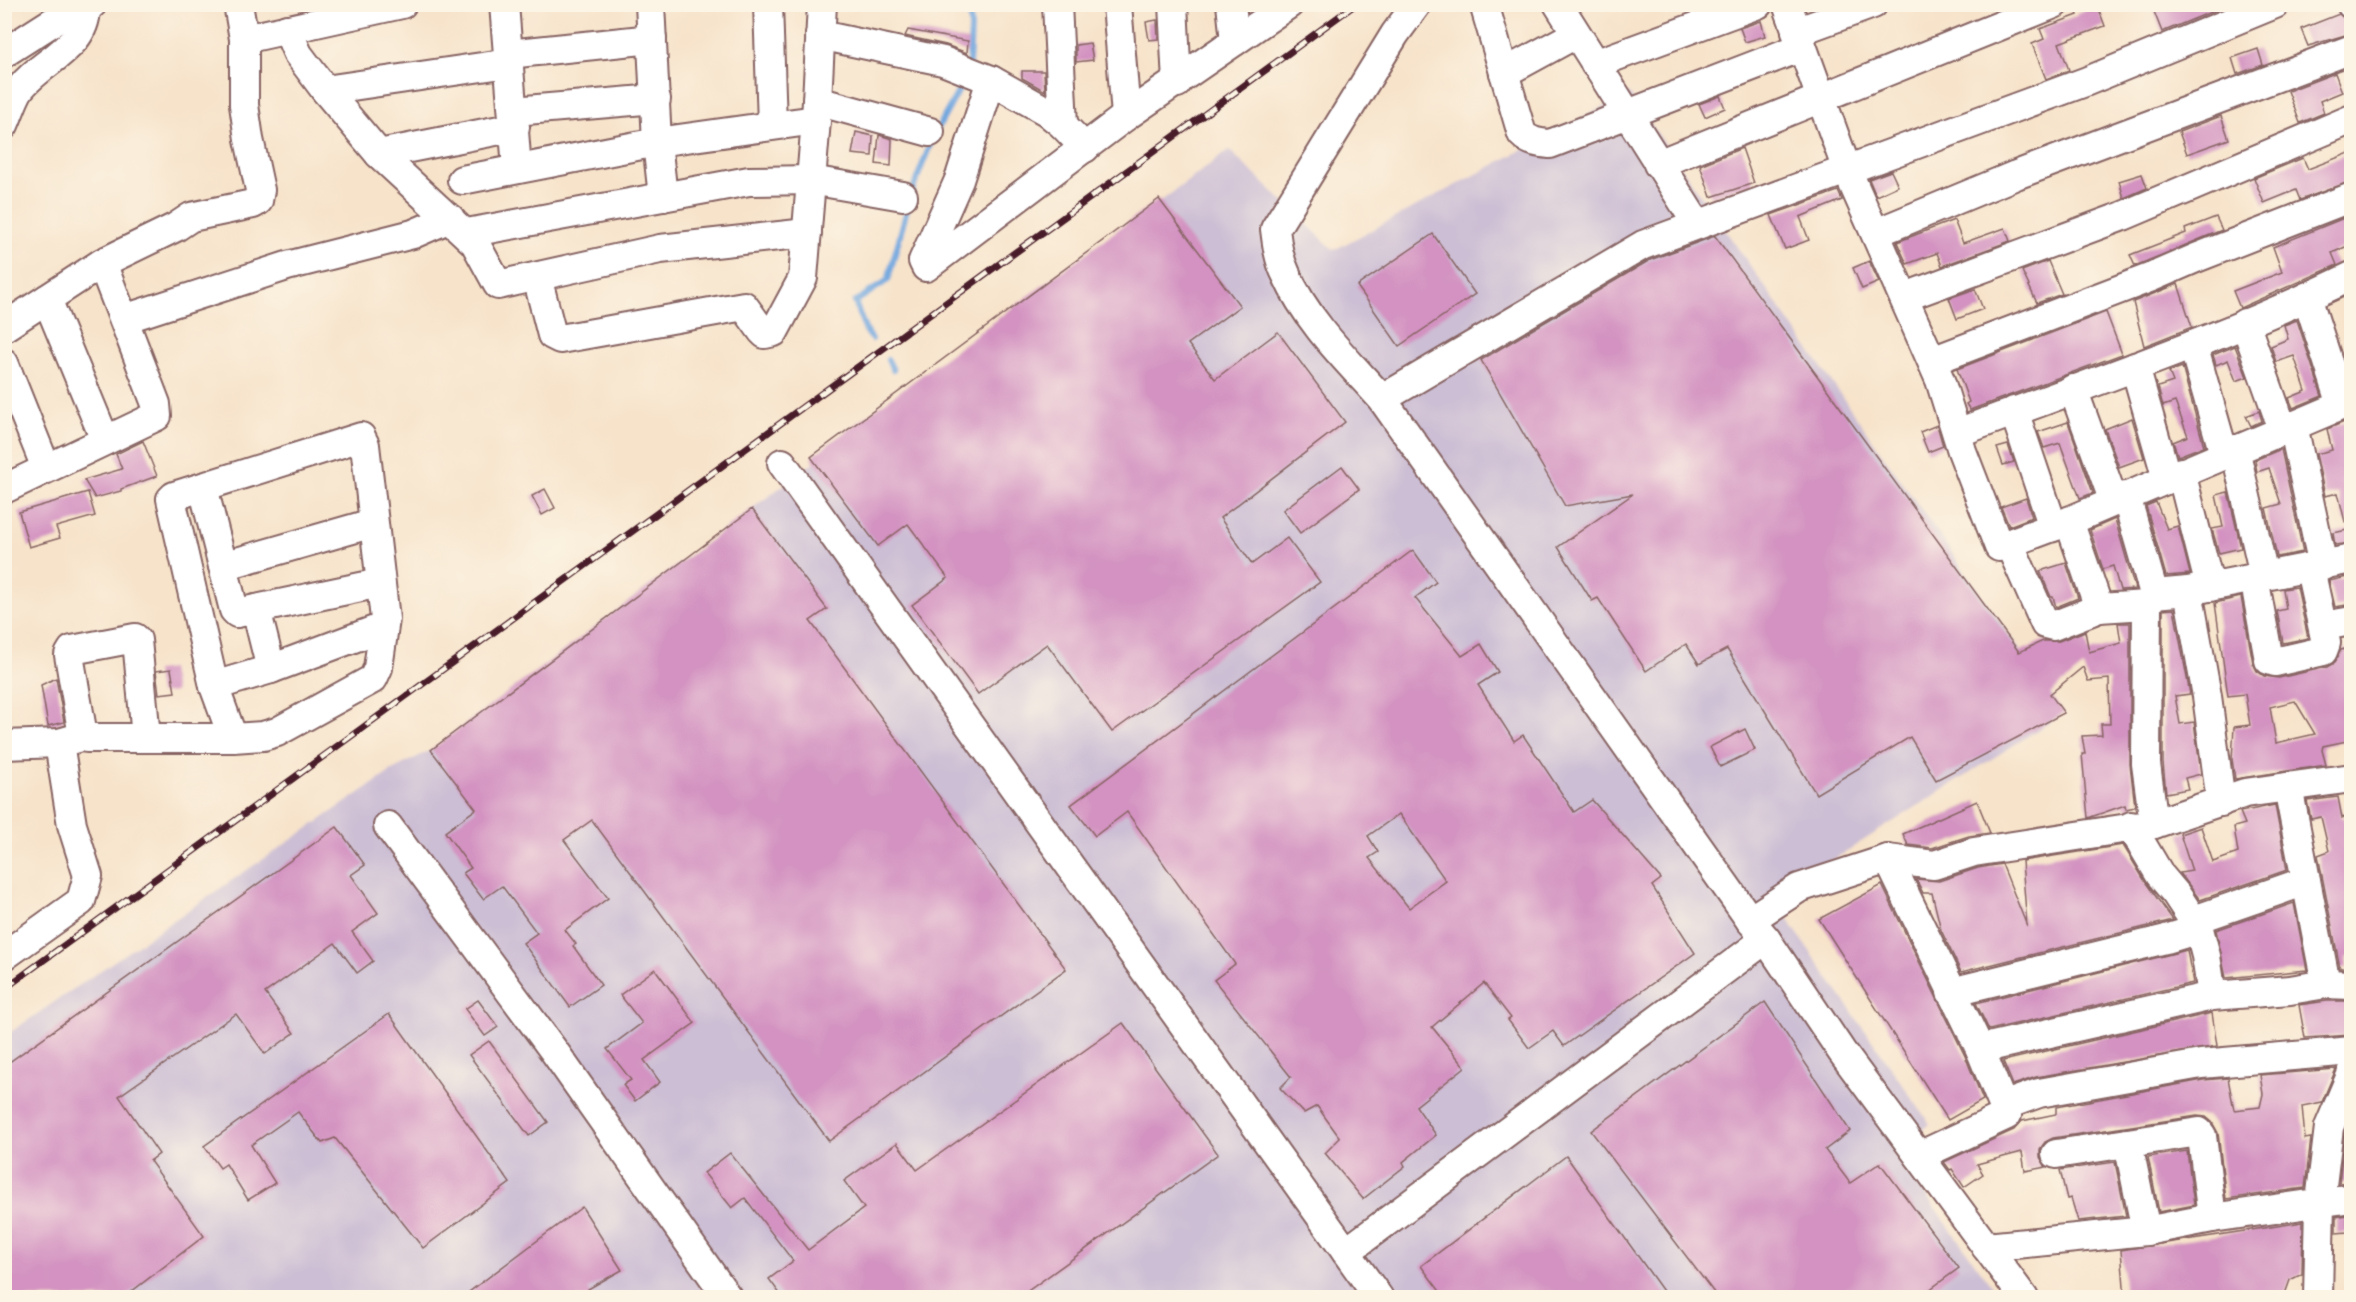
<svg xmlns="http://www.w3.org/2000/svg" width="2356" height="1302" font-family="'Indie Flower',sans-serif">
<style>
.industrial{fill:#ccbed4}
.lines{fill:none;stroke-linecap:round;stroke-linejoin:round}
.stream{stroke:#72a7df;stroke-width:6}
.building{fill:#d392c1;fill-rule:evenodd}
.minor-casing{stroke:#876463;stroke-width:32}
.minor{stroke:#fff;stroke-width:28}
.rail-casing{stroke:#4a1f2b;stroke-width:7}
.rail{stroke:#fcf5e5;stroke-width:4.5;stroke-dasharray:14;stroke-linecap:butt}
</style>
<rect width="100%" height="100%" fill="#fcf5e5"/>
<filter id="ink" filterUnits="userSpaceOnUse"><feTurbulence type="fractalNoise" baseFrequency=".0167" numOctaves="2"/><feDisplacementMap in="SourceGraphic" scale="12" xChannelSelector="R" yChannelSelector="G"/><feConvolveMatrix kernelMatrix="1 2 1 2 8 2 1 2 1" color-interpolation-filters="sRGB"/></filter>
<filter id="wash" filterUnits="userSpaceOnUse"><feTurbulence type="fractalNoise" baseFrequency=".008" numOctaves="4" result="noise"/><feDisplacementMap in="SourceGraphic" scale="24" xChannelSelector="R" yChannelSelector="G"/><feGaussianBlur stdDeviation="1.35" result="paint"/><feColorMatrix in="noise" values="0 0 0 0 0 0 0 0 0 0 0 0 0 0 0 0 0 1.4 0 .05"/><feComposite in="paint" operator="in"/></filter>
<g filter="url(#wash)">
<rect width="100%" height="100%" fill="#f7e3ca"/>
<polygon class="industrial" points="1629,93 2064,713 1773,898 1930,1124 1895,1153 2000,1297 5,1298 5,1036 396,768 431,750 1229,150 1334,250"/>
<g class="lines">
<g class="stream">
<polyline points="969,64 971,28 969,4"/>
<polyline points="938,128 965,79"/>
<polyline points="872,339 865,329 855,302 888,280 911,194 932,140"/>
<polyline points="888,360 893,370"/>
</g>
</g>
<g id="blocks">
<g class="building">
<polygon points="2151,4 2228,4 2228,5 2162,32"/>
<polygon points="2097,5 2105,26 2059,43 2069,70 2046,79 2032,44 2044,39 2040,29 2078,15 2077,13"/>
<polygon points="2339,14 2347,21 2351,21 2352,33 2308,46 2301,29"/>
<polygon points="1157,20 1158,39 1149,40 1146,22"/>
<polygon points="1761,21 1765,36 1745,42 1740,28"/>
<polygon points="908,30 968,41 967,53 946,45 905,36"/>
<polygon points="1090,43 1093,60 1076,62 1076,45"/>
<polygon points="2258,49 2263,65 2237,74 2232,58"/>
<polygon points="1022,71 1044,71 1045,91 1022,78"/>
<polygon points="2335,73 2342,92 2320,101 2324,113 2300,123 2288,91"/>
<polygon points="1720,96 1725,108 1705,117 1699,104"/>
<polygon points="2221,116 2229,139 2187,154 2179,132"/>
<polygon points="856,132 873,136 872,156 852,154"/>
<polygon points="879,135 892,139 891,166 876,164"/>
<polygon points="1742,148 1754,183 1711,197 1700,165"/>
<polygon points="2352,152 2352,181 2300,200 2296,190 2264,203 2254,178 2303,158 2308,169"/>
<polygon points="1891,171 1898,186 1876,196 1869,179"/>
<polygon points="2142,174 2147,188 2124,198 2119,181"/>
<polygon points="1838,191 1842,200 1800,217 1809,240 1785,249 1771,215"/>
<polygon points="1159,199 1240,306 1188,344 1215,379 1278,332 1345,422 1220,518 1252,564 1287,538 1320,582 1112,732 1047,644 978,694 912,605 948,578 908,524 878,546 811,457"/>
<polygon points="2216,217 2222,230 2135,266 2130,255 2186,233 2185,229"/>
<polygon points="2344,218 2352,235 2352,244 2332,253 2337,265 2240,308 2233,291 2282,272 2273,247"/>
<polygon points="1954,220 1963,243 2005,228 2010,241 1942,266 1937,253 1907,264 1897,242"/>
<polygon points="1433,234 1475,294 1399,346 1357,286"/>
<polygon points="1715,236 2019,652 2043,641 2059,641 2085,631 2089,652 2121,643 2118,623 2130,623 2130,764 2135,807 2126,809 2125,805 2088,818 2082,754 2085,754 2082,736 2102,735 2101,724 2110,724 2109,679 2088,681 2083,667 2050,694 2064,713 1936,780 1910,737 1816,794 1727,649 1699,664 1686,644 1646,671 1598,598 1592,601 1558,547 1633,494 1565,506 1481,360 1650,260"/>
<polygon points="1869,261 1879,282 1862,289 1853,268"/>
<polygon points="2048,261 2062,294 2037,303 2022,271"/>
<polygon points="2178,284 2192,327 2144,346 2133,302"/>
<polygon points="1975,289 1983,309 1957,319 1949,298"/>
<polygon points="2106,312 2122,354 1970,410 1966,404 1969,402 1957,369"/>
<polygon points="2297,320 2322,396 2293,408 2289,398 2306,391 2294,356 2276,362 2271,346 2288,339 2284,325"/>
<polygon points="2235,346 2247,377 2236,381 2228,360 2216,365 2213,355"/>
<polygon points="2182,367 2204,446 2178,456 2173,442 2188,436 2175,402 2163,406 2158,387 2173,382 2169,372"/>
<polygon points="2259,411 2262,421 2251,426 2246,416"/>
<polygon points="2132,418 2144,458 2119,467 2105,429"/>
<polygon points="2347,421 2352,439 2352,521 2345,522 2338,493 2325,496 2316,454 2332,450 2327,429"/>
<polygon points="2068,422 2093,493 2080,498 2060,443 2044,448 2038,432"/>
<polygon points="1937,425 1943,446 1928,452 1920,432"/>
<polygon points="143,441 157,476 121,489 121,491 95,498 84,480 122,469 116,454"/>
<polygon points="2008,445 2014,462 2003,465 1997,448"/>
<polygon points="2281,449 2303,552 2277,557 2266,508 2281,504 2269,468 2257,472 2255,460"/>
<polygon points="1342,466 1359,489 1300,533 1283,510"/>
<polygon points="545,489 555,508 542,515 532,496"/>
<polygon points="88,492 95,516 56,527 60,538 29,547 19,512"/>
<polygon points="2228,492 2241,548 2219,553 2212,529 2223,527 2216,495"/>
<polygon points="2026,498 2032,517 2009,526 2001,507"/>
<polygon points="2156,502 2167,529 2178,526 2190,574 2166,576 2146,506"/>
<polygon points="752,509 827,609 810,621 1066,969 829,1141 592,820 564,840 608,898 565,930 576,944 573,946 601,985 570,1007 523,943 537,933 502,886 483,899 463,873 471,868 445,832 476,809 431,750"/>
<polygon points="2115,519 2135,589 2120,590 2113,566 2103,569 2090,530"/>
<polygon points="2352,529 2352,543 2335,545 2333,533"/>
<path d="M1413 550 1436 582 1415 598 1462 656 1481 644 1498 672 1478 685 1514 741 1523 735 1574 812 1592 800 1661 879 1652 886 1695 953 1564 1046 1553 1031 1529 1048 1508 1020 1511 1018 1484 983 1432 1027 1465 1067 1416 1106 1436 1135 1403 1162 1405 1166 1363 1199 1325 1153 1340 1138 1317 1106 1304 1113 1280 1088 1291 1077 1214 980 1235 964 1127 812 1095 836 1071 805ZM1399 814 1446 881 1409 908 1369 858 1378 852 1368 836Z"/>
<polygon points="2066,563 2078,598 2056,607 2053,597 2051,597 2040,571"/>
<polygon points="2352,576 2352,604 2335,607 2329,581"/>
<polygon points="2297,587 2308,638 2283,643 2277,611 2286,609 2283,589"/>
<path d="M2241 597 2253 663 2257 671 2264 676 2279 678 2327 667 2334 663 2341 650 2352 647V740L2323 746 2322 750 2326 765 2235 779 2232 759 2234 727 2250 725 2245 694 2228 696 2215 603ZM2295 701 2315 734 2276 743 2270 707Z"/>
<polygon points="2174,609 2190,694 2175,696 2180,724 2194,722 2201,774 2185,778 2188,789 2166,793 2163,763 2163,610"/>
<polygon points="171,669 175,692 159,694 156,671"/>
<polygon points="56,678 64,722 48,726 41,685"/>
<polygon points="1745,729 1755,750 1720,767 1710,747"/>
<polygon points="2338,797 2342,818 2345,817 2347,825 2352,823 2352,956 2346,957 2347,968 2340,968 2318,855 2329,851 2321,817 2311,819 2307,801"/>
<polygon points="1977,801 1990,833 1969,836 1932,848 1908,845 1903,834"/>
<polygon points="2275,805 2287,870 2200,900 2180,873 2192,871 2180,834 2201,827 2213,862 2238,853 2234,827 2245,824 2240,812"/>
<polygon points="337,827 365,865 351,875 378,913 352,932 373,961 357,973 335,943 265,993 294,1033 265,1054 236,1014 119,1096 159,1154 150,1161 204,1236 123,1298 4,1298 4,1066"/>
<polygon points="2123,845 2146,883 2173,920 1961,972 1941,930 1932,893 1923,893 1916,879 1939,881 1978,868 2002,864 2027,926 2022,861"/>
<polygon points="1882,885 1965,1056 1983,1100 1948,1120 1819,919"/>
<polygon points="2294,903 2307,970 2226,978 2216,930"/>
<polygon points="2187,950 2193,983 1989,1030 1976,1003"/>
<polygon points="655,969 695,1023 644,1060 660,1082 635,1101 623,1085 631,1080 607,1049 642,1023 620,995"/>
<polygon points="478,1000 498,1027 485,1036 465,1009"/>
<polygon points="2327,1001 2352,1001 2352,1035 2305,1038 2299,1005"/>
<polygon points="1765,1002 1850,1131 1825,1150 1850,1183 1880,1163 1959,1268 1918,1298 1718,1298 1591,1131"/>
<polygon points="2212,1013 2217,1046 2036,1077 2013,1085 2003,1061"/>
<polygon points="389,1014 510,1183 423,1248 335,1138 322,1143 298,1112 251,1145 275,1183 248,1200 226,1164 220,1168 204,1146"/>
<polygon points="1123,1023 1218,1154 1018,1298 783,1298 769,1279 793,1261 745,1198 732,1208 704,1173 730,1153 808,1250 864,1208 844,1181 897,1143 917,1170"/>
<polygon points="489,1041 548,1122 529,1136 469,1055"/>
<polygon points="2336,1069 2322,1102 2302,1106 2305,1139 2311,1138 2305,1188 2226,1199 2218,1133 2212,1122 2206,1117 2197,1116 2053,1138 2045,1142 2040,1149 2040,1157 2046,1167 2025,1171 2022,1152 1977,1164 1983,1174 1964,1187 1952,1169 1950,1170 1944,1162 2014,1130 2022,1121 2056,1114 2056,1107 2203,1080 2228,1078 2234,1110 2260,1107 2263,1094 2260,1075"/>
<polygon points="2352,1116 2352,1182 2339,1183 2345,1131"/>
<polygon points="2187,1151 2194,1205 2159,1212 2148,1157"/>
<polygon points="1566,1156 1668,1298 1445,1298 1421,1266"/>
<polygon points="2115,1162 2126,1216 2078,1221 2071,1198 2067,1199 2060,1170"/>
<polygon points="582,1207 622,1270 588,1289 594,1298 461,1298"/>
<polygon points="2347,1215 2348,1232 2336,1233 2336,1217"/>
<polygon points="2303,1222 2302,1274 2290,1280 2285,1294 2271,1296 2271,1298 2125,1298 2121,1250"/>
</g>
</g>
</g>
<g filter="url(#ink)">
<use href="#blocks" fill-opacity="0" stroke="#876463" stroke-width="1.5"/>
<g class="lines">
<g class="minor-casing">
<g id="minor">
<polyline points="504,4 517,169"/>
<polyline points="650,4 657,142 663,197"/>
<polyline points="768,4 772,125"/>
<polyline points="1057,4 1063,125"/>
<polyline points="1117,4 1126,116"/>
<polyline points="1173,4 1177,83"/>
<polyline points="1231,4 1235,41"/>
<path d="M1417 4 1395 34 1275 229C1277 245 1279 260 1286 274 1307 322 1348 361 1382 399L1750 920 1766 939 1842 1052 2024 1298"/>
<path d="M1484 4 1522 134C1530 142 1539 143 1550 144L1802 47"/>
<polyline points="1558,4 1697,224"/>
<polyline points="1787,4 1847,170 1940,380 1962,451 1999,547 2069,521 2352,401"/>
<polyline points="2351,4 2352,5"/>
<polyline points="287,29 298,54 325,90 379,154 475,243 498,285 660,249 807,233"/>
<polyline points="1796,32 1873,4"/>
<polyline points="820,35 943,61 991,80 1046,111 1063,125 1085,148"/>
<polyline points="244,39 402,4"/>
<polyline points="4,53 65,14 78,12 92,4"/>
<polyline points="508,54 652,39"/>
<polyline points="1595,64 1758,4"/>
<polyline points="1504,73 1576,34"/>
<polyline points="991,80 959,180 923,261 926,267 1126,116 1289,4"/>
<polyline points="325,90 509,63"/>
<polyline points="817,101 930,132"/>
<polyline points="514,111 656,99"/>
<path d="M4 125C9 114 13 100 19 90 40 61 85 49 86 9"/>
<polyline points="379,154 515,127"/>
<polyline points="1658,164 2054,4"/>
<polyline points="462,180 657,142 816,120"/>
<polyline points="467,233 749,181 811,180 903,196"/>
<polyline points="1876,233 2016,175 2352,49"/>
<polyline points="537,277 552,335 560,339 744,306 762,331 765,334 774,332 803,278 816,120 822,4"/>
<polyline points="1905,297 2123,216 2352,119"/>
<polyline points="2307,297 2342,405"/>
<polyline points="47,299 105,440"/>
<polyline points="124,319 287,266 413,234 450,218"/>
<polyline points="2245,323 2283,430"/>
<polyline points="4,327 102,263 176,227 191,217 253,204 258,201 260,190 249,139 244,105 244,39 238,4"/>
<polyline points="2193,345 2224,454"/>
<polyline points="1932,361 2152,277 2196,258 2352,197"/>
<polyline points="4,363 46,468"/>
<polyline points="2135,367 2167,479"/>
<polyline points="2073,389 2114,502"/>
<polyline points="1382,399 1643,245 2085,82 2275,4"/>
<polyline points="2014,411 2053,527"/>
<polyline points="2293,425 2323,566"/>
<path d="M1957 433C2089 383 2225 338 2352 276"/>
<polyline points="2235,449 2264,575"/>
<polyline points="782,463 1379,1298"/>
<polyline points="2181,472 2210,587"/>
<polyline points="203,487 234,610 237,613 380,583"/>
<polyline points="4,489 157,416 156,404 102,263"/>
<polyline points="2126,496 2154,594"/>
<polyline points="2069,521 2099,608"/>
<polyline points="2009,543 2045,624 2053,626 2099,608 2147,605 2154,594 2188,591 2352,559"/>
<polyline points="223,566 373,523"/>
<polyline points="2254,577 2269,660 2275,662 2323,651 2326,643 2310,569"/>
<polyline points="2188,591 2207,696 2221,802"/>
<polyline points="2147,605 2146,764 2154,824"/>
<polyline points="256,609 271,669"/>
<polyline points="2323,626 2352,621"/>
<polyline points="214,686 271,669 383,627"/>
<polyline points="146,738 137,640 135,638 72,650 69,655 82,730 87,738 233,738 263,736 277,732 373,679 378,668 385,619 365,445 361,437 174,496 171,499 214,686 233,738"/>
<polyline points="4,745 59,743 77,738"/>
<polyline points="2288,787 2326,984"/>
<polyline points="388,826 554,1051 728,1298"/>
<polyline points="2131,826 2160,875 2176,894 2199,929 2206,956 2212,996"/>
<polyline points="1888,859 1980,1049 2007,1115 1919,1156"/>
<polyline points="1750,920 1799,888 1888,859 1934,865 1974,852 2154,824 2245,793 2352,778"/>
<polyline points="2194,920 2306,881"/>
<polyline points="4,956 81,901 88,876 72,825 59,743"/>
<polyline points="1951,992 2166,939 2199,929"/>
<polyline points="1980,1049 2212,996 2290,990 2326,984 2352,985"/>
<polyline points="2003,1106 2039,1093 2201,1064 2352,1051"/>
<polyline points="2128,1143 2146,1231"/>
<polyline points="2056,1154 2199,1132 2202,1136 2212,1218"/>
<polyline points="1986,1247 2146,1231 2212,1218 2352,1198"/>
<polyline points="1346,1252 1766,939"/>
<polyline points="2318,1298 2320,1202 2329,1127 2352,1073"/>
</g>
</g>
<use href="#minor" class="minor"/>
<g class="rail-casing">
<polyline id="rail" points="4,989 1356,4"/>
</g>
<use href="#rail" class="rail"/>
</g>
</g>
<rect width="2356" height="1302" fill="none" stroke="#fcf5e5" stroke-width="24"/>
</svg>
